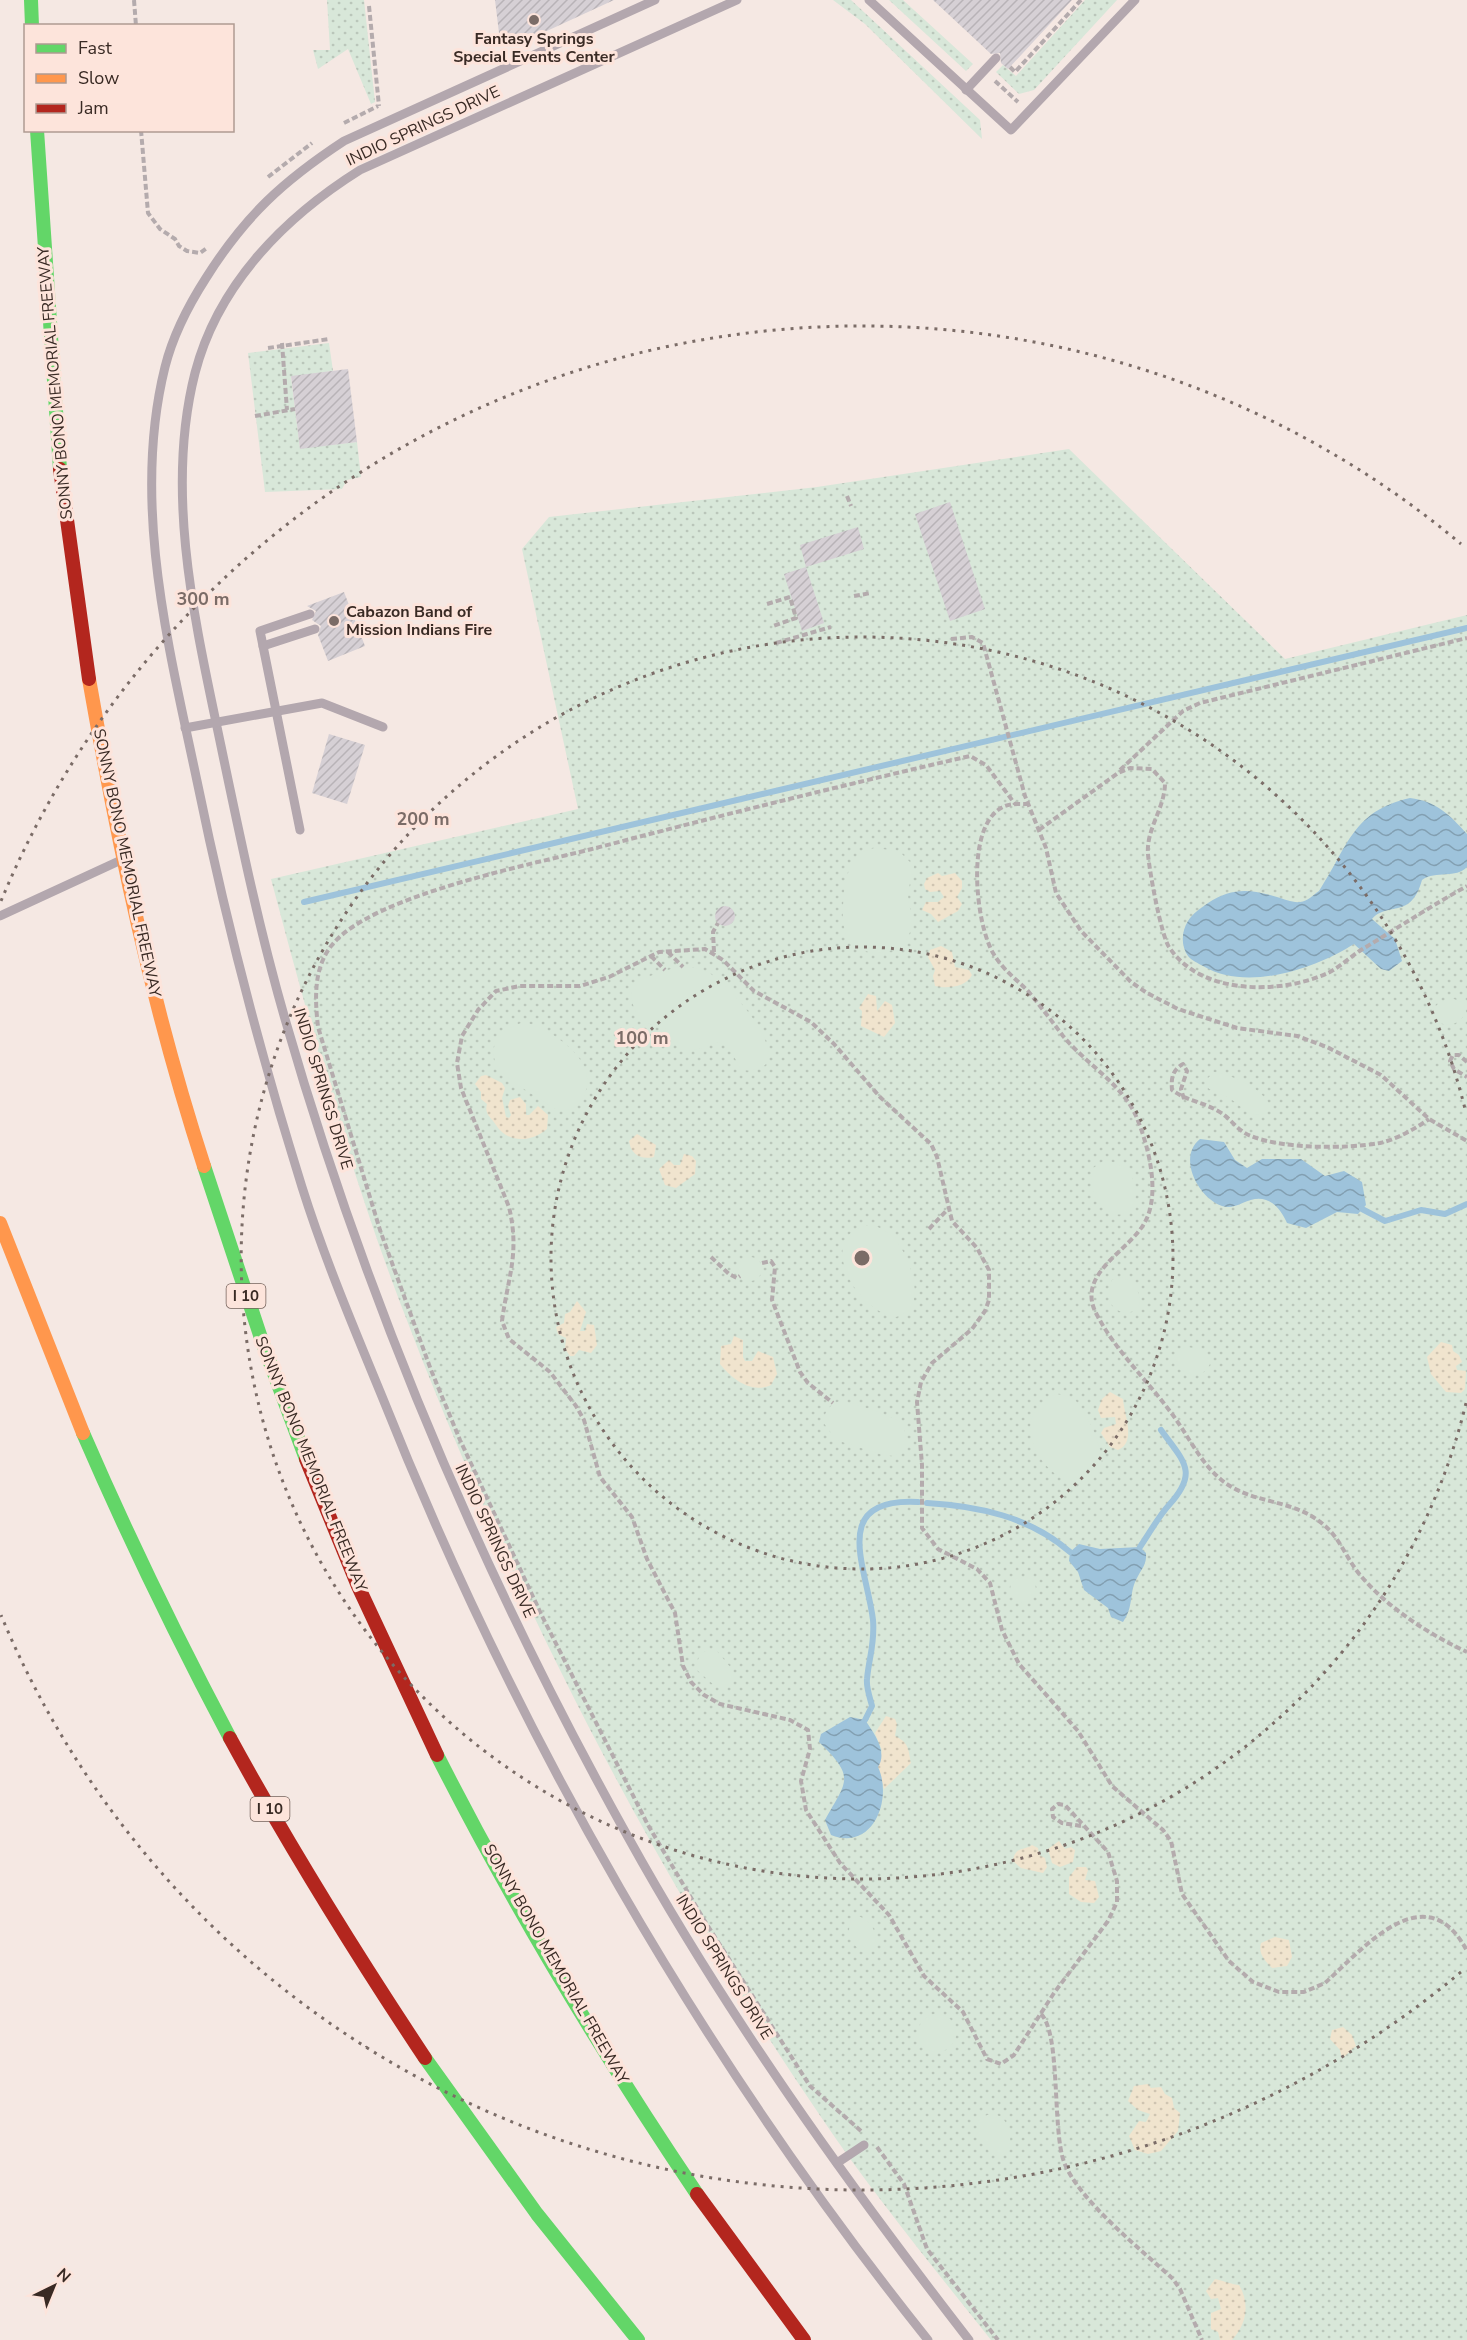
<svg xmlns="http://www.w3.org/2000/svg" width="1467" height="2340" font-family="'Nunito Sans',sans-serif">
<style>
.grass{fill:url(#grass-dots)}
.sand{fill:url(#sand-dots)}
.pitch{fill:#d8e7d9}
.water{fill:url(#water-waves)}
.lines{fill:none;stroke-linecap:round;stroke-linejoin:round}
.stream{stroke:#9ec3db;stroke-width:6}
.building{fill:url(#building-hatch)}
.path{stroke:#b4abad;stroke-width:4;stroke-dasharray:6 3;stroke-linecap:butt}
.lane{stroke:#b3a7ae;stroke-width:9}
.fast{stroke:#63d668;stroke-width:14}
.slow{stroke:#ff974d;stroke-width:14}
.jam{stroke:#b3261e;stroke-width:14}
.ring{fill:none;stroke:#7b6c67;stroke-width:3;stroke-dasharray:3 6}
.poi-dot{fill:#7b6c67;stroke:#fde4db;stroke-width:2}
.labels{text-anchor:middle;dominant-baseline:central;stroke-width:6;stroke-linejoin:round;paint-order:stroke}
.shield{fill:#fde4db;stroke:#74625b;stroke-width:1.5}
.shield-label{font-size:15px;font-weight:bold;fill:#392a24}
.poi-label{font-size:16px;font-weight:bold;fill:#392a24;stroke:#fde4db}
.street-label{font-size:16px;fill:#392a24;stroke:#fde4db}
.centre{fill:#7b6c67;stroke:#fde4db;stroke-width:3}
.ring-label{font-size:18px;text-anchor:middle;font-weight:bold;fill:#7b6c67;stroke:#fde4db;stroke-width:6;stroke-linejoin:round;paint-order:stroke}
</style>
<defs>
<pattern id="grass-dots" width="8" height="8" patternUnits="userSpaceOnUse" patternTransform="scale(1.5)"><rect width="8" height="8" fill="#d8e7d9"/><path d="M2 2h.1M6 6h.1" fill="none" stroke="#bac6ba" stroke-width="1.8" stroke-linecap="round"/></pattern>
<pattern id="sand-dots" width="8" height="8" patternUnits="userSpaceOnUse" patternTransform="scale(1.5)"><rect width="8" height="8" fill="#f0e4ce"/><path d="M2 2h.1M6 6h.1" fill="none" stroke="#cfc4b1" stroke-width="1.8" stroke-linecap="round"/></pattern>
<pattern id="water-waves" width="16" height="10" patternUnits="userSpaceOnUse" patternTransform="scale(1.5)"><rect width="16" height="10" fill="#9ec3db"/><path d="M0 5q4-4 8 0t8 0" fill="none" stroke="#829fb1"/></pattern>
<pattern id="building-hatch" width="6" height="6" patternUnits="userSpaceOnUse" patternTransform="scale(1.5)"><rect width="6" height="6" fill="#d6d0d5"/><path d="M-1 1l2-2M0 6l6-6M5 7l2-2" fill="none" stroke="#b8b3b7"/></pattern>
</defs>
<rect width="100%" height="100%" fill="#f5e8e3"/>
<g class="grass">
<polygon points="327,0 364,0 375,102 371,104 348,49 318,69 313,50 330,50"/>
<polygon points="833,0 851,0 980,120 982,139 865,24"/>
<polygon points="889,0 903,0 973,64 966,71"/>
<polygon points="1085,0 1117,0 1034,90 1019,94 996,72 1003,65 1016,76"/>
<polygon points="329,343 333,371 291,377 300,448 357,442 361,477 347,480 342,489 265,492 248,353"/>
<path d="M1069 449 1285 659 1467 615V2340H991C933 2267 873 2194 821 2117 649 1865 509 1590 401 1305 348 1166 309 1022 271 879L578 809 522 549 549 517 817 487Z"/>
</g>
<g class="sand">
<polygon points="938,873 942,876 955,873 962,881 962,888 957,897 962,904 958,911 938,922 931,914 922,910 926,902 938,902 944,897 940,891 930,892 925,889 924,884 927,878"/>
<path d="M941 946 952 952 955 967 969 970 972 975C966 987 948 989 935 986L933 976 935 970 928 957 930 950Z"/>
<polygon points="868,994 876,996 877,1011 885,1001 892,1005 895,1023 884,1037 861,1026 862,1011 859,1008"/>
<path d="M486 1075 502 1083 505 1088 502 1098 506 1117 509 1118 511 1115 508 1106 510 1100 520 1097 526 1104V1115H529L538 1106 548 1115 547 1129C531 1143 507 1143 496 1125 491 1117 484 1114 487 1104L481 1099V1092L475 1084 481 1076Z"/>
<path d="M637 1134 656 1145 654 1157C641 1160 631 1155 629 1141Z"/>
<polygon points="684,1154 692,1156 696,1161 695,1174 676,1188 665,1185 659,1169 669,1160 674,1165 680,1165"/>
<polygon points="577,1301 586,1312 580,1331 585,1331 587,1324 594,1325 597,1345 591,1353 579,1350 574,1356 570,1356 565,1349 566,1338 558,1334 556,1327 564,1323 565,1314 570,1312"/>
<path d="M734 1336 743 1340V1357L745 1361H752L758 1351 773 1357 777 1374 771 1385C751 1394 732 1379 720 1364L721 1346 731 1344Z"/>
<polygon points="1441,1342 1452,1345 1453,1351 1459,1355 1462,1362 1456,1366 1457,1370 1466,1371 1465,1389 1461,1393 1446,1392 1431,1374 1427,1357"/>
<path d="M1110 1392 1123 1399C1124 1415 1137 1442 1118 1450L1110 1447 1101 1433 1104 1428 1116 1424 1115 1417 1101 1418 1098 1410 1102 1399Z"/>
<path d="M886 1716 895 1719 897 1724 895 1736C910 1743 908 1750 911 1763L884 1789 878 1767 882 1750 875 1733Z"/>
<polygon points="1059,1841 1065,1849 1071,1847 1075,1850 1073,1862 1060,1867 1052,1863 1048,1849"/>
<path d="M1032 1845 1038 1848 1039 1855 1045 1858 1047 1867 1043 1873 1021 1868 1013 1861C1015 1846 1024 1851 1032 1845Z"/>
<polygon points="1077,1867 1086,1867 1088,1870 1085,1880 1095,1881 1099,1897 1094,1903 1081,1902 1069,1894 1069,1877"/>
<path d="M1275 1937 1289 1940 1292 1957 1287 1966 1272 1968C1265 1961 1258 1954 1261 1943Z"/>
<polygon points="1343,2027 1352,2035 1356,2046 1345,2056 1341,2055 1340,2050 1330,2039 1332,2030"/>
<polygon points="1148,2084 1151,2088 1161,2087 1165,2094 1172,2098 1174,2108 1180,2113 1178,2131 1161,2151 1148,2154 1135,2150 1129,2136 1139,2121 1146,2122 1150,2114 1138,2110 1128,2101 1134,2086"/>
<path d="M1215 2279C1220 2280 1234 2285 1239 2285 1250 2303 1247 2324 1232 2340H1220L1218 2332 1211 2329V2313L1221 2309 1218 2298 1211 2299 1206 2291Z"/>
</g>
<g class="pitch">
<path d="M874 848 899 851 914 866C913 875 909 884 908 893 908 905 914 918 911 929 903 959 858 961 846 934 841 921 843 906 844 892 846 878 849 865 858 854Z"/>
<path d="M677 967C689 967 698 967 709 973 731 984 810 1077 741 1070 718 1021 715 1054 684 1050L666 1029C642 1025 631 1013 631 989L641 979Z"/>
<path d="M1454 999 1464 1003 1466 1012C1458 1028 1440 1030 1432 1013 1436 1002 1443 1000 1454 999Z"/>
<path d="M524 1022C546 1027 579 1049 586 1071 592 1094 575 1120 551 1107 534 1092 484 1074 495 1044 500 1032 512 1026 524 1022Z"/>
<path d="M1214 1072C1232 1075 1261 1088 1269 1104L1262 1115C1248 1116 1243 1107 1232 1100 1223 1093 1213 1094 1206 1086L1207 1079Z"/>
<path d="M1105 1160C1160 1171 1131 1242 1100 1203 1091 1192 1089 1182 1093 1168Z"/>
<path d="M873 1225C880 1228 887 1231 893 1237 906 1250 922 1289 911 1307 908 1312 902 1315 896 1317 851 1310 814 1229 873 1225Z"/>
<circle cx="750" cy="1269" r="12"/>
<path d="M1119 1277C1128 1279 1132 1282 1137 1290 1154 1321 1095 1322 1112 1280Z"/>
<path d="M1186 1347 1203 1349 1210 1364C1202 1380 1187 1377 1177 1365L1176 1357 1179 1350Z"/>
<path d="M1056 1394C1062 1395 1069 1395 1074 1399 1086 1410 1108 1455 1100 1470 1074 1518 988 1424 1056 1394Z"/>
<path d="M840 1401C852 1402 894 1417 904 1424L906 1442 902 1451 894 1456 883 1455 836 1440 823 1422C825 1411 829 1405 840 1401Z"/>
<circle cx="1023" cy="1590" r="13"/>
<polygon points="708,1650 717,1651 731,1668 731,1678 725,1686 715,1686 698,1671 697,1662 701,1653"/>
<path d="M858 1916C873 1921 876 1932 876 1946L871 1952H862C851 1943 846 1934 851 1920Z"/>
<circle cx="937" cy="2033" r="19"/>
<path d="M993 2114 1002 2117C1011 2129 1014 2141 1004 2154L996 2156C980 2147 964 2117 993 2114Z"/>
</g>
<g class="water">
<path d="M1410 798C1436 801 1450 815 1467 834V867C1456 879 1436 870 1422 880 1411 920 1388 901 1372 919L1395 939 1402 961 1389 971 1381 969 1354 944C1315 969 1246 992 1203 966 1198 963 1192 961 1188 956 1181 946 1181 932 1188 921 1192 914 1201 908 1208 903 1232 887 1251 889 1277 897 1284 899 1293 903 1300 902 1308 901 1313 895 1319 891 1348 847 1352 811 1410 798Z"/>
<path d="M1200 1139 1224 1142 1235 1160 1247 1168 1262 1159H1301L1325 1176 1344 1171 1362 1182 1366 1205 1358 1214 1337 1212 1306 1228 1287 1223C1283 1214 1276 1203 1266 1200 1250 1194 1237 1211 1222 1206 1198 1198 1177 1157 1200 1139Z"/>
<path d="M1079 1544 1100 1549 1140 1547 1146 1553C1147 1565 1141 1569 1136 1580 1129 1594 1134 1606 1123 1622L1111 1617 1108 1608 1084 1590 1078 1572 1069 1561 1070 1552Z"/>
<path d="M850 1717 865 1720C874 1733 888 1752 878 1767 893 1799 873 1852 831 1835L825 1820C847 1780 856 1778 819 1742L821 1734Z"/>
</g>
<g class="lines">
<g class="stream">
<polyline points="304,902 1467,628"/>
<polyline points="1362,1209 1385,1221 1421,1210 1445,1214 1467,1204"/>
<path d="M927 1503C979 1506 1030 1517 1070 1552"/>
<path d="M1140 1547C1149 1534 1158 1517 1169 1505 1199 1472 1184 1462 1161 1430"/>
<path d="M865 1720 872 1706C870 1698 866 1687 867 1679 869 1657 875 1644 873 1620 867 1568 828 1497 918 1502"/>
</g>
</g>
<g class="building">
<polygon points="495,0 614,0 523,42 520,38 506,39 499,33"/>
<polygon points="933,0 1072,0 1008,69 1001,63 1000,53 991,54"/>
<polygon points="348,369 357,442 300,449 291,376"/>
<polygon points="950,502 985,609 950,621 915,514"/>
<polygon points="858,527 864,549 806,567 800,545"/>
<polygon points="806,567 824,623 802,631 784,574"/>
<polygon points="344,592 365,646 328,661 318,635 321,626 312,620 316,611 307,606"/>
<polygon points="329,734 365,745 347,804 312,793"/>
<circle cx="725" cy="916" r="10"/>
</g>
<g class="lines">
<g class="path">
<polyline points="134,0 136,26"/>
<polyline points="369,6 379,106"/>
<polyline points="1010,67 1015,72 1081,0"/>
<polyline points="995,81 1018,102"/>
<polyline points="344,123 378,106"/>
<polyline points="141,130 148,213 160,229 175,239 179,246 187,251 200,253 207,248"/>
<polyline points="268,177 312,143"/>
<polyline points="282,343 287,410"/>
<polyline points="268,348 329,339"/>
<polyline points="255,416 295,409"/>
<polyline points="847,496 851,506"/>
<polyline points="854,596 871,593"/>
<polyline points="767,604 790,597 796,618 773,626"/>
<polyline points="951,639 972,637 983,643 1025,796 1046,848 1056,893 1081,931 1131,982 1147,993 1178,1009 1237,1028 1297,1036 1327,1047 1381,1075 1429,1119 1467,1141"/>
<polyline points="776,643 831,627"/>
<polyline points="1120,770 1183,711 1200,703 1467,638"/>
<path d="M1029 804C1020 804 1009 803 1001 808 965 829 976 924 993 953 1002 969 1016 979 1028 991 1040 1006 1052 1021 1063 1036 1085 1063 1122 1084 1136 1116 1148 1144 1161 1193 1145 1222 1129 1252 1074 1274 1097 1315 1116 1351 1145 1378 1169 1410 1189 1435 1202 1469 1230 1486 1259 1504 1295 1500 1324 1525 1340 1538 1347 1560 1361 1576 1388 1608 1430 1635 1467 1652"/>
<path d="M1039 830 1118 773 1130 768 1152 769 1165 783C1165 808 1146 829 1148 854 1149 869 1161 935 1169 947 1200 995 1280 995 1328 973 1340 967 1350 957 1361 950 1396 929 1431 906 1467 886"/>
<polyline points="668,952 683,967"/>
<polyline points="714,952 713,932 718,923"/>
<polyline points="651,956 665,970"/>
<polyline points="1467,1062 1459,1055 1453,1055 1450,1061 1454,1069 1467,1077"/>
<path d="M1184 1099 1181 1089 1187 1071 1183 1064C1172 1070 1171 1079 1172 1090 1187 1101 1203 1102 1218 1111 1230 1117 1237 1131 1251 1136 1282 1149 1346 1149 1380 1143 1397 1139 1415 1129 1429 1119"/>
<polyline points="929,1229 948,1209"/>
<polyline points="711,1257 729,1274 737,1278 740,1276"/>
<polyline points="762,1263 771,1261 775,1267 772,1300 800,1372 808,1383 833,1403"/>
<path d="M1081 1826 1062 1823 1053 1817 1052 1809 1058 1804 1065 1805 1108 1852 1117 1881V1902L1108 1921 1054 1993 1014 2055 1001 2064 987 2059 963 2012 924 1976 889 1915 840 1863 806 1810 801 1781 810 1749 808 1730 790 1720 720 1704 704 1695 691 1682 683 1666 675 1613 647 1559 632 1517 600 1477 584 1420 576 1406 550 1372 509 1339 502 1321C508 1276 520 1254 509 1207L461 1088 457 1063 462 1036 478 1010 496 991 520 986H580L609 977 659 952 705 949 723 960 754 991 811 1022 834 1044 880 1097 931 1144 937 1157 952 1221 977 1248 989 1270V1300L985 1311 972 1329 932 1363 921 1382 917 1402 922 1465V1528L938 1549 977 1569 990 1583 1002 1630 1019 1664 1078 1731 1112 1786 1163 1830 1171 1841 1182 1894 1229 1961 1253 1982 1279 1992H1304L1325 1983C1364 1948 1426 1873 1467 1951"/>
<path d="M1041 2014C1061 2034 1052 2129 1064 2162 1079 2201 1142 2250 1173 2279L1180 2289 1202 2340"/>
<path d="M861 2131 810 2086 706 1923 648 1825 542 1616 460 1440 431 1370 380 1230 318 1027C315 1000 313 968 332 945 371 896 529 865 592 849 718 816 844 785 970 756L986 765 1015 804"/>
<polyline points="877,2147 904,2184 927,2249 998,2340"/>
</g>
<g class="lane">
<path d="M655 0 344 141C283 181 245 216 206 278 188 306 173 335 165 367 131 503 169 648 197 781 225 918 260 1053 302 1187 324 1257 353 1326 381 1394 516 1734 700 2055 928 2340"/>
<path d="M737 0 360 170C285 217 218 284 195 373 164 494 196 626 221 746 240 837 259 929 285 1019 367 1304 483 1577 628 1837 726 2014 845 2180 969 2340"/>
<polyline points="869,0 1011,130 1135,0"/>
<polyline points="966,90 996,58"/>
<polyline points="263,646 315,629"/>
<polyline points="185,728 322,703 383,727"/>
<polyline points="300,830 260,631 310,614"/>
<polyline points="0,916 119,861"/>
<polyline points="837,2163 864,2145"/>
</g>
<g class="fast">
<polyline points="31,0 32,26"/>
<polyline points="37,130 60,469"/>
<polyline points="204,1166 262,1341 306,1459"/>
<path d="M83 1433C128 1537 177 1638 230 1738"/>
<path d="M437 1755C514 1907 602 2053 697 2194"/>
<polyline points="425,2058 537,2214 638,2340"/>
</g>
<g class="slow">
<path d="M89 679C118 844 152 1006 204 1166"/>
<polyline points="0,1223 83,1433"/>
</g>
<g class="jam">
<polyline points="60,469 89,679"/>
<polyline points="306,1459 358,1586 437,1755"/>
<path d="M230 1738C290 1848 356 1954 425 2058"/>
<polyline points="697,2194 804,2340"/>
</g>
</g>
<g class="ring">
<circle cx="862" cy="1258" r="311"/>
<path d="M1466 1403A621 621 0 1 1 1466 1113"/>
<path d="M1461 1972A932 932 0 0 1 1 1615M1 901A932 932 0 0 1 1461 544"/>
</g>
<g class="poi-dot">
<circle cx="534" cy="20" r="6"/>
<circle cx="334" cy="621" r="6"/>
</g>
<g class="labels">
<g class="shield">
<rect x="226.5" y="1284" width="39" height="24" rx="4.5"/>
<rect x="250.5" y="1797" width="39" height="24" rx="4.5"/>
</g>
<g class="shield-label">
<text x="246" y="1296">I 10</text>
<text x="270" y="1809">I 10</text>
</g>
<g class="poi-label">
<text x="534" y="39">Fantasy Springs<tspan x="534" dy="18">Special Events Center</tspan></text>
<text x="346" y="612" text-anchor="start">Cabazon Band of<tspan x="346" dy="18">Mission Indians Fire</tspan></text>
</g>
<g class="street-label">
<text transform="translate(423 126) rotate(-25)">INDIO SPRINGS DRIVE</text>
<text transform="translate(55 383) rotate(-95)">SONNY BONO MEMORIAL FREEWAY</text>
<text transform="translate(127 863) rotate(78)">SONNY BONO MEMORIAL FREEWAY</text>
<text transform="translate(323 1089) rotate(73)">INDIO SPRINGS DRIVE</text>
<text transform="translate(311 1464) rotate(68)">SONNY BONO MEMORIAL FREEWAY</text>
<text transform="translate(495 1541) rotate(65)">INDIO SPRINGS DRIVE</text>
<text transform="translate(556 1964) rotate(60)">SONNY BONO MEMORIAL FREEWAY</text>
<text transform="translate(724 1967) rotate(58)">INDIO SPRINGS DRIVE</text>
</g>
</g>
<circle cx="862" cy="1258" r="9" class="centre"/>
<g class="ring-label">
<text x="203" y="605">300 m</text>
<text x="423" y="825">200 m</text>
<text x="642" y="1044">100 m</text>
</g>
<rect x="24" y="24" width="210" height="108" fill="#fde4db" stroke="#af9a92" stroke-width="1.5"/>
<rect x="36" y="44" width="30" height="9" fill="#63d668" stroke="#af9a92" stroke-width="1.5"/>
<text x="78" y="54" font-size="18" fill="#392a24">Fast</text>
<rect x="36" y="74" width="30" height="9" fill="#ff974d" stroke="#af9a92" stroke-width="1.5"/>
<text x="78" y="84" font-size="18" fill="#392a24">Slow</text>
<rect x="36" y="104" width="30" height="9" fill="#b3261e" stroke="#af9a92" stroke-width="1.5"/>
<text x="78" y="114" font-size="18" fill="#392a24">Jam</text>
<g transform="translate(54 2286) rotate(43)" stroke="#fde4db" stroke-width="4.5" paint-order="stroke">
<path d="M0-4.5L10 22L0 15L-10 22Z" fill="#392a24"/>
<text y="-9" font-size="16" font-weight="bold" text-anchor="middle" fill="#392a24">N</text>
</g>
</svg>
